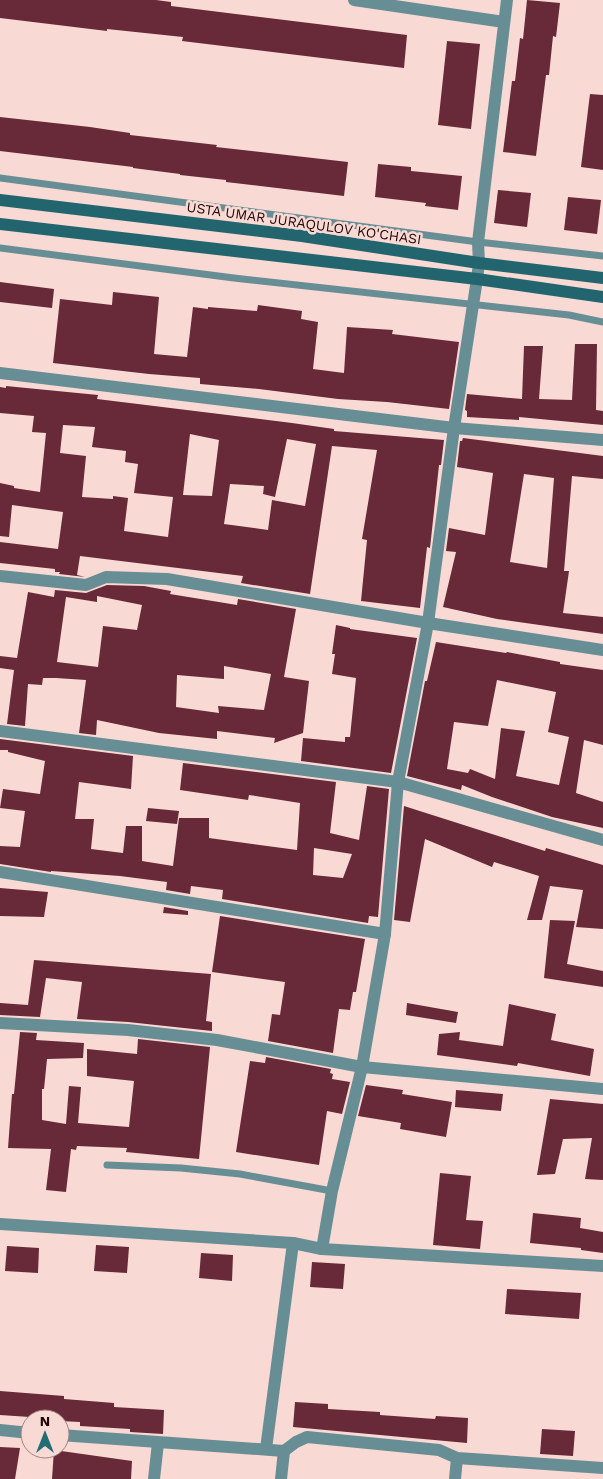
<svg xmlns="http://www.w3.org/2000/svg" width="603" height="1479" font-family="'Work Sans',sans-serif">
<style>
.building{fill:#682938;fill-rule:evenodd}
.lines{fill:none;stroke-linecap:round;stroke-linejoin:round}
.service{stroke:#678e94;stroke-width:7}
.minor{stroke:#678e94;stroke-width:12}
.secondary{stroke:#23656e;stroke-width:12}
.labels{text-anchor:middle;dominant-baseline:central;stroke-width:5;stroke-linejoin:round;paint-order:stroke}
.street-label{font-size:14px;fill:#1c0403;stroke:#f9d9d4}
</style>
<rect width="100%" height="100%" fill="#f9d9d4"/>
<g class="building">
<polygon points="0,0 156,0 171,2 171,6 407,35 404,68 182,41 183,37 107,29 107,31 0,18"/>
<polygon points="527,0 560,3 556,37 553,36 549,75 546,75 536,156 503,152 512,81 515,81 520,38 523,39"/>
<polygon points="447,41 480,44 471,129 438,125"/>
<polygon points="590,94 603,95 603,170 581,167"/>
<polygon points="0,117 90,127 130,133 130,135 217,145 216,147 348,162 344,196 226,182 226,180 180,175 180,174 133,168 133,167 0,151"/>
<polygon points="378,164 411,167 411,171 462,176 458,210 425,206 426,203 375,197"/>
<polygon points="498,190 531,193 527,227 494,223"/>
<polygon points="568,197 601,200 597,234 564,230"/>
<polygon points="0,282 54,289 52,308 0,302"/>
<polygon points="113,292 159,297 154,354 187,357 193,307 208,309 208,307 257,311 258,305 302,311 301,319 318,322 313,369 344,373 347,327 393,330 392,334 459,342 449,409 387,402 338,399 259,389 200,384 200,378 149,374 53,363 60,299 112,305"/>
<polygon points="575,344 597,344 596,410 603,411 603,425 519,417 519,420 467,417 467,411 465,410 467,394 522,399 524,346 543,346 539,399 572,400"/>
<path d="M6 386 98 395 97 399 292 423 334 429V431L444 440 441 465H439L430 548 427 547 420 608 361 601 367 540 362 539 377 450 332 446 310 594 241 583 243 576 80 556 77 575 85 577 59 574 60 572H55V569L0 563V542L58 549 63 512 12 505 9 537 0 536V483L14 486V488L40 492 46 433 32 432 34 416 0 413V387L6 388ZM63 425 95 427 92 447 126 451 125 462 138 464 134 493 173 497 168 537 124 531 128 498 113 496V499L82 497 86 456 60 453ZM190 434 219 440 212 496 183 495ZM287 439 316 444 305 506 272 500 268 530 224 524 230 484 264 486 263 494 275 497Z"/>
<path d="M463 438 603 456V479L572 476 564 571H569L563 613 603 617V634L497 619 443 607 456 552 446 551 449 528 485 535 493 473 457 467 460 441H462ZM524 474 554 478 547 568 510 562Z"/>
<path d="M107 585 144 586 171 591 170 594 237 605 238 599 296 609 284 677 309 681 303 733 274 743 275 738 217 731V739L159 733 97 720 96 735 79 733 86 680 56 678H43L42 685 28 684 25 726 7 724 14 670 0 668V656L17 658 28 592 54 597 55 590 86 593ZM97 596 142 605 137 630 103 626 98 667 57 662 66 597 97 602ZM224 666 271 674 264 710 218 706 219 713 176 707 177 675 224 679Z"/>
<polygon points="336,625 350,628 350,629 417,638 391,773 301,761 303,738 345,742 345,737 350,737 356,678 332,674 335,654 332,654"/>
<path d="M436 642 506 653 507 652 560 662V664L603 670V745L584 740 576 793 603 802V828L552 817 492 797 462 785 461 790 407 776 425 681H427ZM497 680 556 692 548 732 569 737 559 785 516 776 525 731 501 728 495 779 470 769 468 773 447 769 454 722 488 726Z"/>
<path d="M0 739 133 756 131 789 79 782 75 819H94L91 849 123 853 126 826H142V861L173 866 179 818H209V838L297 850 300 803 249 795 248 800 180 790 183 763 336 782 330 833 359 840 367 786 389 789 378 917 369 916 368 923 222 899 223 890 191 886 190 894 166 890 167 882 120 876 51 871V872L0 864V846L20 847 25 811 0 808 3 789 40 794 45 761 8 752V750H0ZM314 848 352 854 343 878 313 875Z"/>
<polygon points="404,806 545,851 546,848 603,865 603,929 576,927 583,890 550,886 542,920 527,920 539,876 494,862 492,867 425,839 410,922 394,920"/>
<polygon points="148,808 179,811 177,824 146,821"/>
<polygon points="0,888 48,892 44,917 0,916"/>
<polygon points="164,907 188,911 188,915 163,913"/>
<polygon points="220,916 365,939 356,992 353,992 350,1010 339,1009 333,1053 268,1041 272,1014 280,1015 285,982 212,972"/>
<polygon points="550,920 575,921 567,964 603,971 603,987 544,978"/>
<polygon points="34,960 211,974 206,1021 212,1022 212,1031 128,1022 77,1019 82,982 46,978 40,1017 0,1015 0,1003 28,1005"/>
<polygon points="407,1003 458,1012 456,1023 406,1015"/>
<polygon points="509,1004 556,1014 551,1040 594,1049 590,1076 518,1063 517,1066 437,1055 439,1034 460,1032 459,1040 503,1046"/>
<polygon points="20,1032 37,1033 36,1040 84,1043 83,1058 47,1059 44,1089 42,1089 42,1120 66,1124 69,1086 81,1087 78,1123 129,1127 134,1081 87,1076 87,1049 137,1054 138,1039 210,1047 199,1159 126,1152 127,1148 77,1146 76,1150 71,1149 66,1192 46,1190 51,1149 8,1148 12,1094 14,1094"/>
<polygon points="266,1057 331,1069 330,1073 333,1074 332,1079 350,1082 342,1114 327,1111 319,1165 236,1152 250,1061 265,1063"/>
<polygon points="366,1085 403,1090 402,1094 452,1102 446,1137 400,1129 401,1123 358,1116"/>
<polygon points="456,1090 503,1094 501,1111 455,1107"/>
<polygon points="550,1099 603,1104 603,1180 585,1179 592,1138 563,1139 555,1174 537,1175"/>
<polygon points="440,1173 471,1176 466,1220 483,1221 480,1249 433,1245"/>
<polygon points="533,1213 581,1218 580,1228 603,1232 603,1253 581,1250 581,1248 530,1243"/>
<polygon points="96,1245 129,1247 127,1273 94,1271"/>
<polygon points="7,1246 39,1248 38,1273 5,1271"/>
<polygon points="201,1253 233,1255 232,1281 199,1278"/>
<polygon points="312,1262 345,1264 343,1289 310,1287"/>
<polygon points="507,1289 581,1293 579,1319 505,1314"/>
<polygon points="0,1391 64,1396 64,1399 114,1403 114,1407 164,1410 163,1434 130,1432 130,1429 80,1426 80,1422 60,1421 60,1419 30,1419 30,1417 0,1415"/>
<polygon points="295,1402 328,1404 328,1409 380,1412 380,1415 435,1419 436,1416 468,1418 467,1443 293,1427"/>
<polygon points="542,1429 575,1431 573,1456 540,1454"/>
<polygon points="0,1447 20,1448 15,1479 0,1479"/>
<polygon points="54,1450 132,1461 131,1479 52,1479"/>
</g>
<g class="lines">
<g class="service">
<polyline points="0,178 478,242 603,256"/>
<polyline points="0,248 234,278 569,315 603,322"/>
<polyline points="107,1165 181,1168 240,1174 332,1191"/>
</g>
<g class="minor">
<polyline points="354,0 504,22"/>
<polyline points="0,373 454,428 603,440"/>
<polyline points="0,576 86,585 106,577 167,579 428,623 603,650"/>
<polyline points="0,731 398,782 603,840"/>
<polyline points="0,872 385,934"/>
<polyline points="0,1023 128,1030 217,1040 362,1067 603,1089"/>
<polyline points="0,1224 293,1243 322,1249 603,1266"/>
<polyline points="322,1249 332,1191 362,1067 385,934 398,782 428,623 454,428 477,279 479,263 478,242 507,0"/>
<polyline points="0,1430 30,1433"/>
<polyline points="60,1435 284,1451 296,1442 307,1437 439,1450 457,1458 603,1468"/>
<polyline points="266,1449 293,1243"/>
<polyline points="154,1479 158,1443"/>
<polyline points="281,1479 284,1451"/>
<polyline points="455,1479 457,1458"/>
</g>
<g class="secondary">
<polyline points="0,200 302,236 479,263 603,278"/>
<polyline points="0,224 477,279 603,297"/>
</g>
</g>
<g class="labels">
<g class="street-label">
<text transform="translate(304 223) rotate(8)">USTA UMAR JURAQULOV KO'CHASI</text>
</g>
</g>
<g transform="translate(45 1434)"><circle r="24" fill="#f9d9d4" stroke="#a18480"/>
<path d="M0-4L9 19L0 12L-9 19Z" fill="#226c75"/>
<text y="-8" font-size="14" font-weight="bold" text-anchor="middle" fill="#1c0403">N</text>
</g>
</svg>
